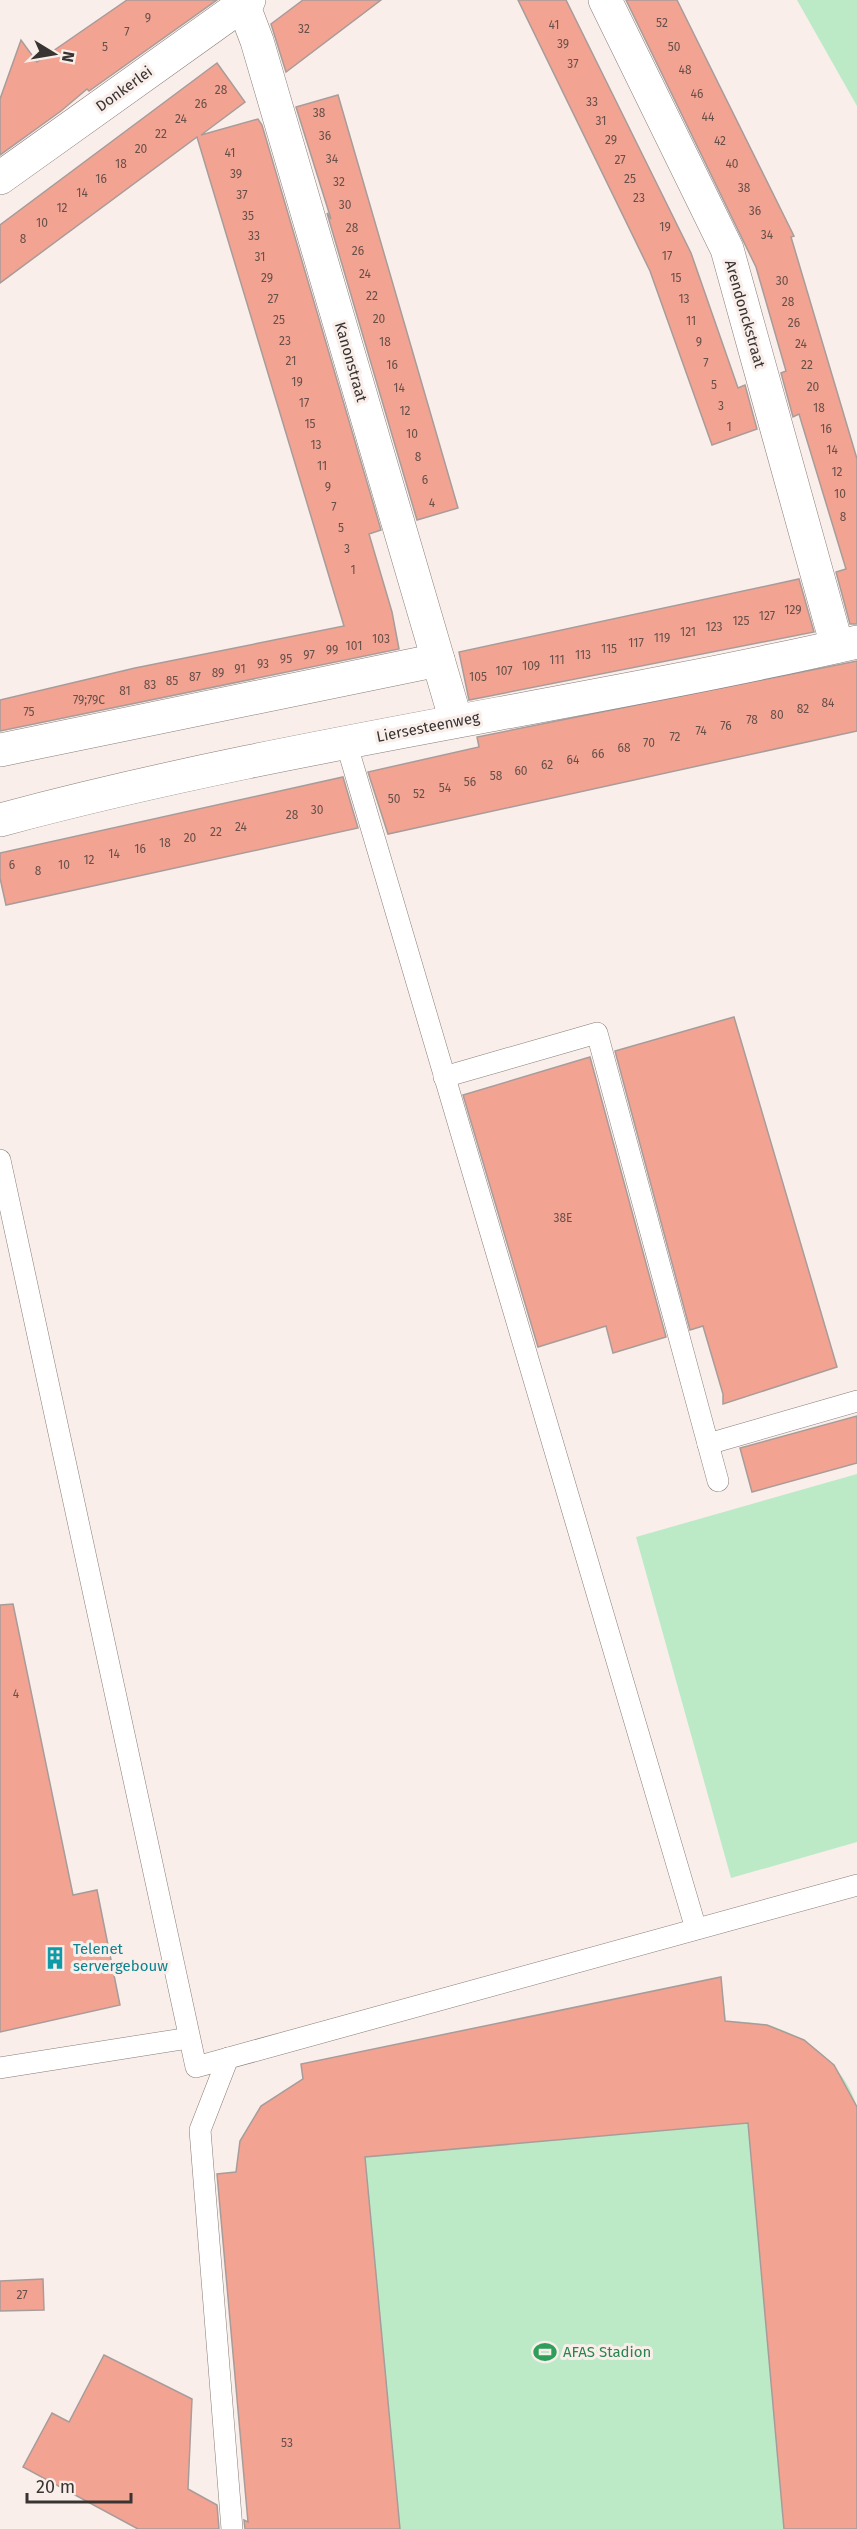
<svg xmlns="http://www.w3.org/2000/svg" width="857" height="2529" font-family="'Fira Sans',sans-serif">
<style>
.green{fill:#bceac7}
.building{fill:#f3a392;stroke:#a89c9a;stroke-width:1.5}
.lines{fill:none;stroke-linecap:round;stroke-linejoin:round}
.lane-casing{stroke:#877d78;stroke-width:22}
.street-casing{stroke:#877d78;stroke-width:34}
.secondary-casing{stroke:#877d78;stroke-width:34}
.lane{stroke:#fff;stroke-width:21}
.street{stroke:#fff;stroke-width:33}
.secondary{stroke:#fff;stroke-width:33}
.labels{text-anchor:middle;dominant-baseline:central;stroke-width:6;stroke-linejoin:round;paint-order:stroke}
.number-label{font-size:12px;fill:#67504a}
.street-label{font-size:15px;fill:#383432;stroke:#faeeea}
.culture-label{font-size:15px;fill:#0d838f;stroke:#faeeea;text-anchor:start}
.leisure-label{font-size:15px;fill:#27864d;stroke:#faeeea;text-anchor:start}
</style>
<rect width="100%" height="100%" fill="#faeeea"/>
<g class="green">
<polygon points="797,0 857,0 857,106"/>
<polygon points="857,1474 857,1842 731,1878 636,1537"/>
<path d="M721 1977 726 2021C739 2022 755 2022 768 2025 807 2036 845 2066 857 2107V2529H249L217 2174 236 2172 240 2141 261 2106 304 2085 301 2064Z"/>
</g>
<g class="building">
<polygon points="127,0 217,0 89,91 87,89 61,111 0,155 0,99 21,40 37,62"/>
<polygon points="303,0 381,0 286,72 271,24"/>
<polygon points="518,0 566,0 691,253 738,388 745,385 757,429 712,445 650,271"/>
<polygon points="626,0 677,0 794,236 791,237 857,459 857,624 850,624 836,572 846,569 799,414 793,417 781,373 786,371 756,267"/>
<polygon points="217,63 245,102 201,135 258,119 262,125 381,530 369,534 392,612 399,649 0,731 0,700 135,668 344,626 197,137 0,283 0,225"/>
<polygon points="338,95 458,508 417,520 327,213 331,219 296,107"/>
<polygon points="799,579 814,632 469,700 459,652"/>
<polygon points="857,661 857,731 388,834 368,772 479,747 477,737"/>
<polygon points="343,777 358,828 6,905 0,878 0,853"/>
<polygon points="734,1017 837,1367 723,1404 723,1394 703,1326 690,1330 615,1051"/>
<polygon points="590,1057 666,1337 613,1353 606,1326 538,1347 463,1095"/>
<polygon points="857,1416 857,1463 752,1492 740,1448"/>
<polygon points="13,1604 73,1895 97,1890 120,2005 0,2032 0,1605"/>
<polygon points="721,1977 725,2021 767,2025 804,2040 834,2065 857,2107 857,2529 784,2529 748,2123 365,2157 400,2529 245,2529 244,2520 248,2522 217,2174 236,2172 240,2141 261,2106 303,2079 301,2064"/>
<polygon points="43,2279 44,2310 0,2311 0,2281"/>
<polygon points="104,2355 192,2399 188,2489 217,2505 219,2529 138,2529 23,2467 52,2413 69,2422"/>
</g>
<g class="lines">
<g class="lane-casing">
<g id="lane">
<polyline points="346,742 696,1929"/>
<polyline points="444,1077 597,1033 718,1481"/>
<polyline points="0,1160 196,2067 857,1885"/>
<polyline points="708,1444 857,1401"/>
<polyline points="228,2058 200,2130 232,2529"/>
<polyline points="0,2068 189,2038"/>
</g>
</g>
<g class="street-casing">
<g id="street">
<polyline points="605,0 727,249 837,646"/>
<polyline points="243,4 257,41 456,721"/>
<polyline points="0,178 249,0"/>
<polyline points="0,750 438,660"/>
</g>
</g>
<g class="secondary-casing">
<path id="secondary" d="M0 820C282 744 573 707 857 642"/>
</g>
<use href="#lane" class="lane"/>
<use href="#street" class="street"/>
<use href="#secondary" class="secondary"/>
</g>
<defs>
<g id="building-bare" transform="scale(1.8)"><path d="M-4-6H4V6H1V3H-1V6H-4ZM-2.5-4.3h1.7v1.8h-1.7ZM.8-4.3h1.7v1.8H.8ZM-2.5-1h1.7V.8h-1.7ZM.8-1h1.7V.8H.8Z" fill="#0f9aa8" stroke="#faeeea" stroke-width="2.5" paint-order="stroke"/></g>
<g id="stadium-bare" transform="scale(1.8)"><path d="M0-5a6.5 5 0 1 0 0 10a6.5 5 0 1 0 0-10ZM-3.5-1.8h7v3.6h-7Z" fill="#2e9e5b" stroke="#faeeea" stroke-width="2.5" paint-order="stroke"/></g>
</defs>
<g fill-rule="evenodd">
<use href="#building-bare" x="55" y="1958"/>
<use href="#stadium-bare" x="545" y="2352"/>
</g>
<g class="labels">
<g class="number-label">
<text x="148" y="18">9</text>
<text x="662" y="23">52</text>
<text x="554" y="25">41</text>
<text x="304" y="29">32</text>
<text x="127" y="32">7</text>
<text x="563" y="44">39</text>
<text x="105" y="47">5</text>
<text x="674" y="47">50</text>
<text x="573" y="64">37</text>
<text x="685" y="70">48</text>
<text x="221" y="90">28</text>
<text x="697" y="94">46</text>
<text x="592" y="102">33</text>
<text x="201" y="104">26</text>
<text x="319" y="113">38</text>
<text x="708" y="117">44</text>
<text x="181" y="119">24</text>
<text x="601" y="121">31</text>
<text x="161" y="134">22</text>
<text x="325" y="136">36</text>
<text x="611" y="140">29</text>
<text x="720" y="141">42</text>
<text x="141" y="149">20</text>
<text x="230" y="153">41</text>
<text x="332" y="159">34</text>
<text x="620" y="160">27</text>
<text x="121" y="164">18</text>
<text x="732" y="164">40</text>
<text x="236" y="174">39</text>
<text x="101" y="179">16</text>
<text x="630" y="179">25</text>
<text x="339" y="182">32</text>
<text x="744" y="188">38</text>
<text x="82" y="193">14</text>
<text x="242" y="195">37</text>
<text x="639" y="198">23</text>
<text x="345" y="205">30</text>
<text x="62" y="208">12</text>
<text x="755" y="211">36</text>
<text x="248" y="216">35</text>
<text x="42" y="223">10</text>
<text x="665" y="227">19</text>
<text x="352" y="228">28</text>
<text x="767" y="235">34</text>
<text x="254" y="236">33</text>
<text x="23" y="239">8</text>
<text x="358" y="251">26</text>
<text x="667" y="256">17</text>
<text x="260" y="257">31</text>
<text x="365" y="274">24</text>
<text x="267" y="278">29</text>
<text x="676" y="278">15</text>
<text x="782" y="281">30</text>
<text x="372" y="296">22</text>
<text x="273" y="299">27</text>
<text x="684" y="299">13</text>
<text x="788" y="302">28</text>
<text x="379" y="319">20</text>
<text x="279" y="320">25</text>
<text x="691" y="321">11</text>
<text x="794" y="323">26</text>
<text x="285" y="341">23</text>
<text x="385" y="342">18</text>
<text x="699" y="342">9</text>
<text x="801" y="344">24</text>
<text x="291" y="361">21</text>
<text x="706" y="363">7</text>
<text x="392" y="365">16</text>
<text x="807" y="365">22</text>
<text x="297" y="382">19</text>
<text x="714" y="385">5</text>
<text x="813" y="387">20</text>
<text x="399" y="388">14</text>
<text x="304" y="403">17</text>
<text x="721" y="406">3</text>
<text x="819" y="408">18</text>
<text x="405" y="411">12</text>
<text x="310" y="424">15</text>
<text x="729" y="427">1</text>
<text x="826" y="429">16</text>
<text x="412" y="434">10</text>
<text x="316" y="445">13</text>
<text x="832" y="450">14</text>
<text x="418" y="457">8</text>
<text x="322" y="466">11</text>
<text x="837" y="472">12</text>
<text x="425" y="480">6</text>
<text x="328" y="487">9</text>
<text x="840" y="494">10</text>
<text x="432" y="503">4</text>
<text x="334" y="507">7</text>
<text x="843" y="517">8</text>
<text x="341" y="528">5</text>
<text x="347" y="549">3</text>
<text x="353" y="570">1</text>
<text x="793" y="610">129</text>
<text x="767" y="616">127</text>
<text x="741" y="621">125</text>
<text x="714" y="627">123</text>
<text x="688" y="632">121</text>
<text x="662" y="638">119</text>
<text x="381" y="639">103</text>
<text x="636" y="643">117</text>
<text x="354" y="646">101</text>
<text x="609" y="649">115</text>
<text x="332" y="650">99</text>
<text x="309" y="655">97</text>
<text x="583" y="655">113</text>
<text x="286" y="659">95</text>
<text x="557" y="660">111</text>
<text x="263" y="664">93</text>
<text x="531" y="666">109</text>
<text x="240" y="669">91</text>
<text x="504" y="671">107</text>
<text x="218" y="673">89</text>
<text x="195" y="677">87</text>
<text x="478" y="677">105</text>
<text x="172" y="681">85</text>
<text x="150" y="685">83</text>
<text x="125" y="691">81</text>
<text x="89" y="700">79;79C</text>
<text x="828" y="703">84</text>
<text x="803" y="709">82</text>
<text x="29" y="712">75</text>
<text x="777" y="715">80</text>
<text x="752" y="720">78</text>
<text x="726" y="726">76</text>
<text x="701" y="731">74</text>
<text x="675" y="737">72</text>
<text x="649" y="743">70</text>
<text x="624" y="748">68</text>
<text x="598" y="754">66</text>
<text x="573" y="760">64</text>
<text x="547" y="765">62</text>
<text x="521" y="771">60</text>
<text x="496" y="776">58</text>
<text x="470" y="782">56</text>
<text x="445" y="788">54</text>
<text x="419" y="794">52</text>
<text x="394" y="799">50</text>
<text x="317" y="810">30</text>
<text x="292" y="815">28</text>
<text x="241" y="827">24</text>
<text x="216" y="832">22</text>
<text x="190" y="838">20</text>
<text x="165" y="843">18</text>
<text x="140" y="849">16</text>
<text x="114" y="854">14</text>
<text x="89" y="860">12</text>
<text x="12" y="865">6</text>
<text x="64" y="865">10</text>
<text x="38" y="871">8</text>
<text x="563" y="1218">38E</text>
<text x="16" y="1694">4</text>
<text x="22" y="2295">27</text>
<text x="287" y="2443">53</text>
</g>
<g class="street-label">
<text transform="translate(124 89) rotate(-36)">Donkerlei</text>
<text transform="translate(745 314) rotate(74)">Arendonckstraat</text>
<text transform="translate(351 362) rotate(74)">Kanonstraat</text>
<text transform="translate(428 727) rotate(-11)">Liersesteenweg</text>
</g>
<g class="culture-label">
<text x="73" y="1949">Telenet<tspan x="73" dy="17">servergebouw</tspan></text>
</g>
<g class="leisure-label">
<text x="563" y="2352">AFAS Stadion</text>
</g>
</g>
<g transform="translate(54 54) rotate(101)" stroke="#faeeea" stroke-width="4.5" paint-order="stroke">
<path d="M0-4.5L10 22L0 15L-10 22Z" fill="#383432"/>
<text y="-9" font-size="16" font-weight="bold" text-anchor="middle" fill="#383432">N</text>
</g>
<path d="M27 2493v9h104v-9" fill="none" stroke="#383432" stroke-width="3"/>
<text x="36" y="2493" font-size="18" fill="#383432" stroke="#faeeea" stroke-width="4.5" paint-order="stroke">20 m</text>
</svg>
